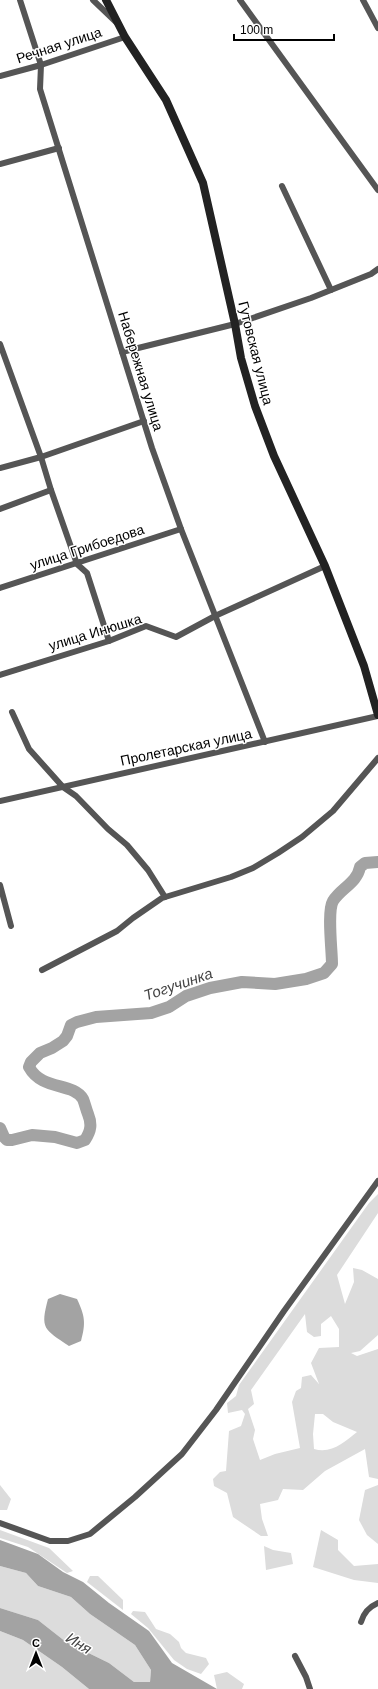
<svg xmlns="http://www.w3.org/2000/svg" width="378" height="1689" font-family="Arial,sans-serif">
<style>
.green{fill:#dcdcdc;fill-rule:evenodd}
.water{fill:#a3a3a3}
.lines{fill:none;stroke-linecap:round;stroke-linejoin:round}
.river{stroke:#a3a3a3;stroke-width:12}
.street{stroke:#555;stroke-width:6}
.secondary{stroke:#222;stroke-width:8}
.labels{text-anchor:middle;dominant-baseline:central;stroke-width:3;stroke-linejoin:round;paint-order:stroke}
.street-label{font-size:14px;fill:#000;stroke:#fff}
.water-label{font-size:15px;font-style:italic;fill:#444;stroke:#fff}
</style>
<rect width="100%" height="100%" fill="#fff"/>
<g class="green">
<path d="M378 1194V1213L337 1275 345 1304 354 1282 353 1268 362 1270 378 1279V1335L360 1351 351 1353 357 1356 378 1349V1479L369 1477 365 1449 325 1471 303 1490 283 1489 278 1500 260 1504 262 1519 268 1536H261L233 1517 227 1493 214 1486 213 1479 220 1472 226 1471 229 1431 241 1426 245 1414 242 1410 228 1413 227 1403 236 1396 239 1385 369 1203ZM305 1314 307 1332 314 1337 321 1336V1324L331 1316 339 1329V1347L319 1348 311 1363 319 1384 311 1375 302 1377 301 1388 296 1391 292 1402 300 1448 275 1454 260 1460 253 1439 255 1430 248 1409 254 1404 251 1390ZM315 1414H323L333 1422 357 1432C344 1442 332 1454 314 1449L313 1434Z"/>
<polygon points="0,1485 11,1499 7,1510 0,1510"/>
<polygon points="378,1485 378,1544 367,1535 359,1520 365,1490"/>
<polygon points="0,1530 49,1548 73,1571 67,1573 28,1547 0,1538"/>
<polygon points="321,1530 338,1540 338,1550 354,1566 378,1564 378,1583 354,1580 313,1567"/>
<polygon points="264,1546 273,1550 291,1553 293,1564 266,1570"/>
<polygon points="0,1566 26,1573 38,1586 71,1597 90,1614 135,1645 151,1670 150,1682 134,1682 109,1663 66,1642 38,1620 0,1608"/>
<polygon points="90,1576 98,1576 123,1600 123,1610 87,1582"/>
<polygon points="133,1611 145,1612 156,1629 170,1634 179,1642 181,1648 186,1653 206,1658 209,1664 201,1674 187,1669 174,1660 148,1628 131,1614"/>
<polygon points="0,1631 23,1640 62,1667 89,1689 0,1689"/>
<polygon points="227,1672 244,1684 242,1689 217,1689 214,1675"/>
</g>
<g class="water">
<path d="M60 1294 77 1299C85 1316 86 1323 81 1341L69 1346C44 1329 40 1329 48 1299Z"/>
<polygon points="0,1540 38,1554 63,1572 83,1582 109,1603 149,1631 172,1663 217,1689 89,1689 62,1667 23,1640 0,1631 0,1608 38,1620 66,1642 109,1663 134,1682 150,1682 151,1670 135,1645 90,1614 71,1597 38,1586 26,1573 0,1566"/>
</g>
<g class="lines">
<path class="river" d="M0 1128 4 1137 7 1140H12L32 1135 55 1137 77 1143 85 1140C91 1131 92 1124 88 1114 86 1109 85 1104 83 1099 73 1082 42 1091 29 1067L31 1062 40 1053 52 1048 63 1041 67 1036 71 1025 77 1022 96 1017 151 1013 169 1007 186 996 210 988 242 982 275 984 306 979 324 973 332 964C332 950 327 911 333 901 341 888 357 883 360 867L365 863 378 862"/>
<g class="street">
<polyline points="20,0 41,65 40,89 152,448 181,529 265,742"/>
<polyline points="93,0 116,22"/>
<polyline points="240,0 378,190"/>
<polyline points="363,0 378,28"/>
<polyline points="0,76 41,65 125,37"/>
<polyline points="0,164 59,148"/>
<polyline points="282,186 331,290"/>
<polyline points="0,344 41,457 51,490 77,564 87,573 109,641"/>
<polyline points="122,352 235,324 311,298 371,274 378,269"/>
<polyline points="0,468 41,457 144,421"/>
<polyline points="0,509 51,490"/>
<polyline points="0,588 181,529"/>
<polyline points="0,675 109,641 146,626 176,637 215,616 325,566"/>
<polyline points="12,712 29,749 63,787 76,796 108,829 127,845 148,870 165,897"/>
<polyline points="0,801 378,716"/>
<polyline points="0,885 11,926"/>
<polyline points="42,970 117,931 133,918 162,898 231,877 253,868 278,853 302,837 333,811 378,758"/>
<polyline points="0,1523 50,1541 68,1541 90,1534 135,1497 182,1454 216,1410 284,1311 378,1181"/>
<path d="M361 1622C364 1612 369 1607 378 1603"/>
<polyline points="295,1656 306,1677 310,1689"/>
</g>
<polyline class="secondary" points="106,0 125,37 166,100 203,183 235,324 241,358 255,406 274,456 325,566 364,666 378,715"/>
</g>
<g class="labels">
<g class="street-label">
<text transform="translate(59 45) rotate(-18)">Речная улица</text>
<text transform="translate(256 353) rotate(76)">Гутовская улица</text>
<text transform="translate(141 371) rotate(73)">Набережная улица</text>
<text transform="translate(87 547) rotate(-18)">улица Грибоедова</text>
<text transform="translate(95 632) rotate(-17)">улица Инюшка</text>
<text transform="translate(186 747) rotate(-12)">Пролетарская улица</text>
</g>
<g class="water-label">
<text transform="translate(178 984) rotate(-19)">Тогучинка</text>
<text transform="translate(79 1643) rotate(32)">Иня</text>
</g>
</g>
<g transform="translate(36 1653)" stroke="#ffffff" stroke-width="3" paint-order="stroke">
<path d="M0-3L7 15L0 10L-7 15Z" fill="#000000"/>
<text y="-6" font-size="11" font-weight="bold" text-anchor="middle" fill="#000000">С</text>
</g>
<path d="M234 34v6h100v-6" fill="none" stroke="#000000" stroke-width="2"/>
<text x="240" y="34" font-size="12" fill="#000000" stroke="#ffffff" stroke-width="3" paint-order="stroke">100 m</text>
</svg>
